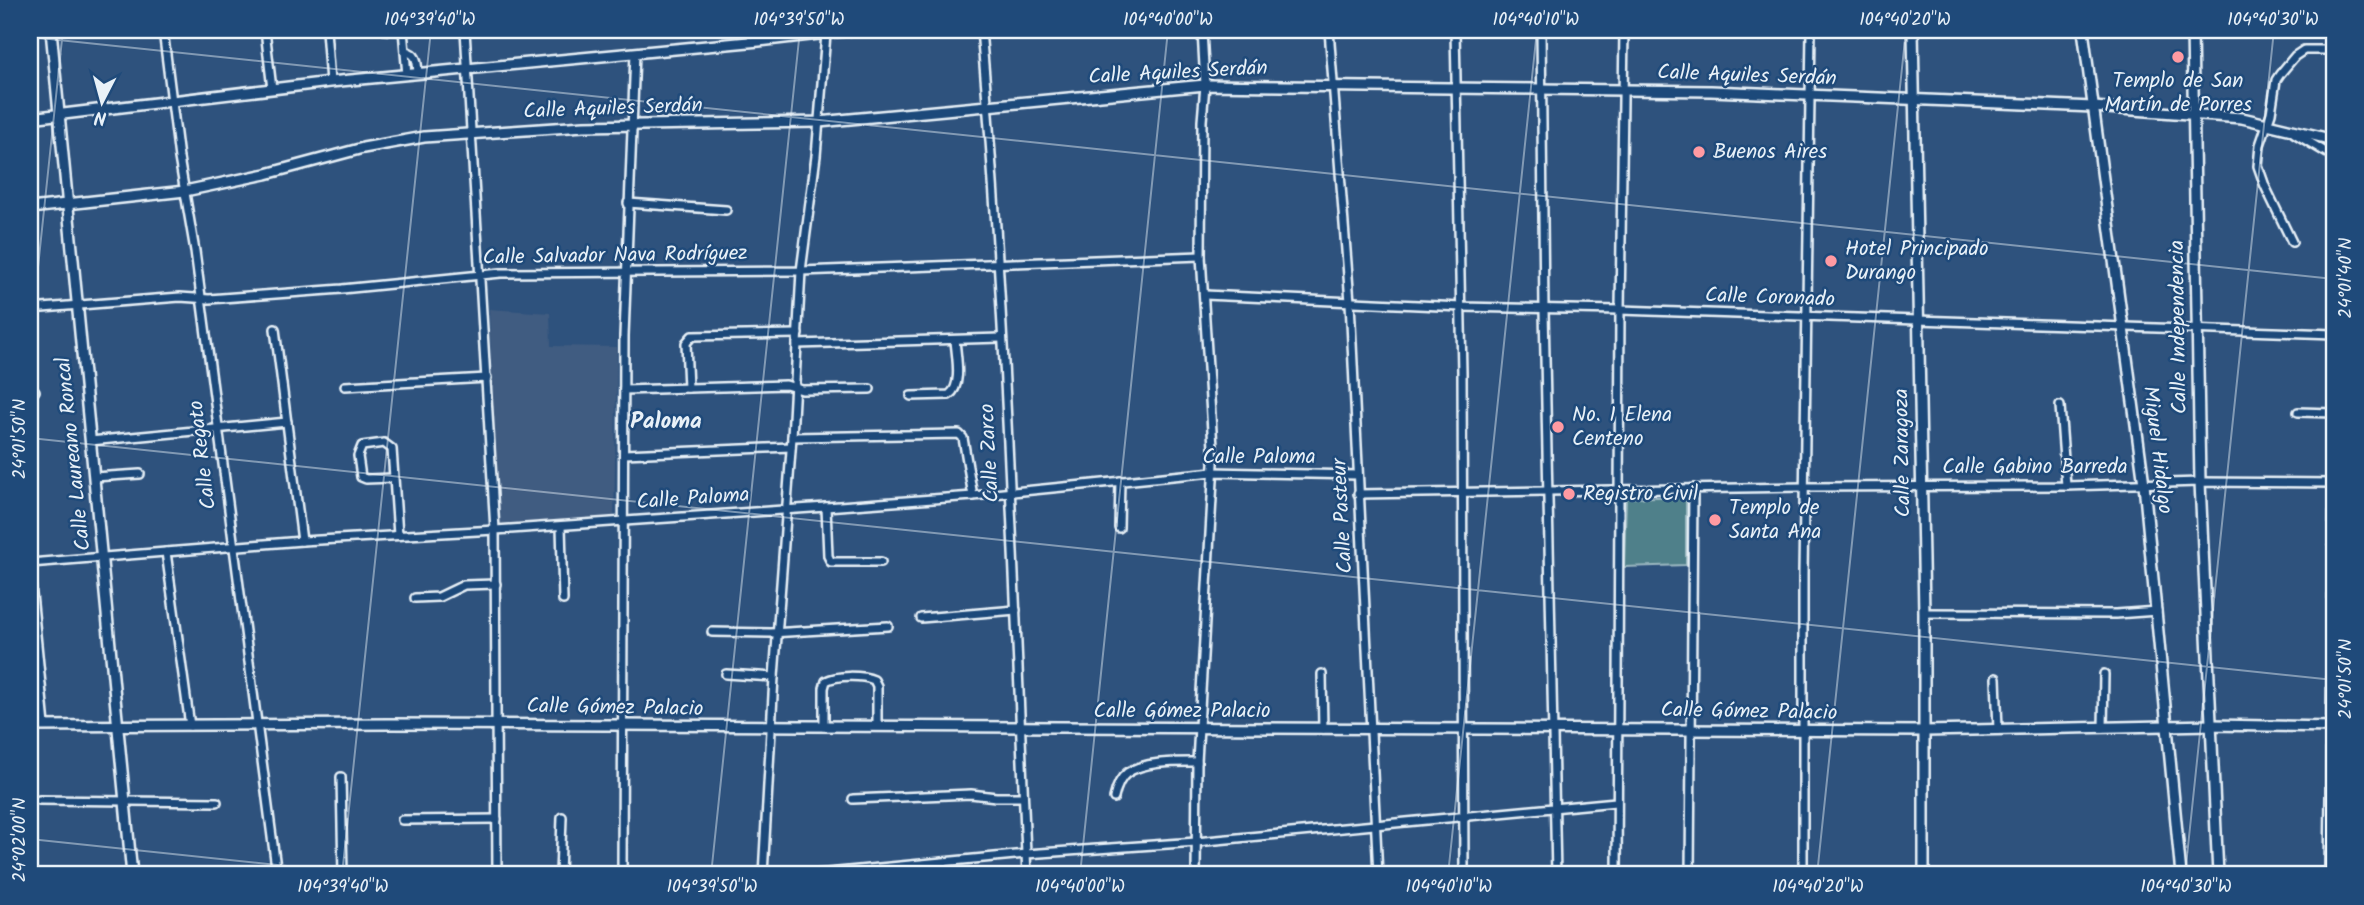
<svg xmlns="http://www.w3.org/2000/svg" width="2364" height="905" font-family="Kalam,sans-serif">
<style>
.built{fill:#405c81}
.green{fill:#50808a;stroke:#9cb8c1;stroke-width:2}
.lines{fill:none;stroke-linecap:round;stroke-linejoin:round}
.minor-casing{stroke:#e8f1f8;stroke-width:12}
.tertiary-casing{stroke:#e8f1f8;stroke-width:14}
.minor{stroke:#1f4a7a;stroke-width:7}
.tertiary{stroke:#1f4a7a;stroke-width:9}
.ticks{fill:none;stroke:#e8f1f8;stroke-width:2;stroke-opacity:0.45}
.poi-dot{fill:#ff9aa2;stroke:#1f4a7a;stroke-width:2.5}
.labels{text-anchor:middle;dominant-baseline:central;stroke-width:5;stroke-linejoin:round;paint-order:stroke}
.street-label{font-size:21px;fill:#e8f1f8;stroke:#1f4a7a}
.poi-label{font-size:21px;fill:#e8f1f8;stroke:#1f4a7a;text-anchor:start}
.neighbourhood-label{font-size:23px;font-weight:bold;fill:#e8f1f8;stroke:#1f4a7a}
.neatline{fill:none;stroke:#e8f1f8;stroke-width:2.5}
.ticks-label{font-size:18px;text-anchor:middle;fill:#e8f1f8}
</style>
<rect width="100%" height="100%" fill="#2e527d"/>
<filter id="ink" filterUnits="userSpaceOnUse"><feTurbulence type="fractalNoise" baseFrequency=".0143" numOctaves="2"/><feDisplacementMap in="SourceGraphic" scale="14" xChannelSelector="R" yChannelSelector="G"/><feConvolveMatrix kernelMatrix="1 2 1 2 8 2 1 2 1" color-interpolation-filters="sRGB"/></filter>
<g filter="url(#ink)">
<polygon class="built" points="489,309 550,313 551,346 617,347 614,516 498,525"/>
<polygon class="green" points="1686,496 1686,565 1624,567 1626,498"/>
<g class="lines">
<g class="minor-casing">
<g id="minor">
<polyline points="163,30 179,158 195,251 277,875"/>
<polyline points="265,30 272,89"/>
<polyline points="326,30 330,82"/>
<polyline points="385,30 403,31"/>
<polyline points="403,30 407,75"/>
<polyline points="465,30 495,530 497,875"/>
<path d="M981 30C1006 311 1014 593 1027 875"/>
<polyline points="1329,30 1350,302 1378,875"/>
<polyline points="1455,30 1462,373 1464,875"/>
<polyline points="1541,30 1544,310 1556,875"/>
<path d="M405 51C418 54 417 62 418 74"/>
<polyline points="2294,133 2334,157"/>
<polyline points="628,203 726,210"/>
<polyline points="2292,242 2265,186 2258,166 2260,145 2271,113 2276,80 2280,74 2295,56 2304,50 2334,50"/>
<polyline points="1205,295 1461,307 1620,310 2334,334"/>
<polyline points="30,309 180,297 209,299 342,289 501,273 801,271 1201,256"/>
<polyline points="275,329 302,541"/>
<polyline points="797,344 1001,338"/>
<polyline points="345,386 487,378"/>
<polyline points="688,388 686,343 692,336 798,334"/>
<polyline points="624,390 786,385 802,390 870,389"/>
<polyline points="30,391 35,391"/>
<path d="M911 396 949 395C963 386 956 355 955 340"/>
<polyline points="2060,406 2066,486"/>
<polyline points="2298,412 2334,413"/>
<polyline points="792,437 959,434 963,438 973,496"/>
<polyline points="90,441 287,422"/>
<polyline points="624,454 791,447"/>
<polyline points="94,477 140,474"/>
<polyline points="394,478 366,479 361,477 358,456 362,446 384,443 392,449 398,535"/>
<polyline points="1358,494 1804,487 2066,486 2200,482 2334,483"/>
<polyline points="826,507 828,556 831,562 881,562"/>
<polyline points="561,526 563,600"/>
<polyline points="1119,528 1120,481"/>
<polyline points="166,552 190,726"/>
<polyline points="30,563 302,541 495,530 826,507 973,496 1213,472 1358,475"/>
<polyline points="30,574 45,725"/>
<polyline points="415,598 439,597 464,585 496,584"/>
<polyline points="1924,613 2116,614 2157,611"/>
<polyline points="921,618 1016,610"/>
<polyline points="712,632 771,633 888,626"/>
<polyline points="726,674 774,677"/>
<polyline points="1322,674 1323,729"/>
<polyline points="1996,678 1998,730"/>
<path d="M824 727V688L826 681C837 675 862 675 874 680L877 686V726"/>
<polyline points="2103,728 2104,674"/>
<polyline points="341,777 343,875"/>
<path d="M1114 798C1116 789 1119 779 1127 773 1145 761 1176 762 1197 762"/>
<polyline points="853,799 971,794 996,797 1023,797"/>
<polyline points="39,800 217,802"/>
<polyline points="402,820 497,819"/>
<polyline points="560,875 562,817"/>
<polyline points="622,875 624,336 635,53"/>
<polyline points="763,875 774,677 792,437 801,271 816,156 826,34"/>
<polyline points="806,875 1026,854 1196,842 1616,802"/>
<polyline points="1196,875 1197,762 1214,463 1201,256 1202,121 1205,85 1202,30"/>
<polyline points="1617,875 1620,310 1624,30"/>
<polyline points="1690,875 1693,488"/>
<polyline points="1803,875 1803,574 1811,30"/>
<polyline points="2329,875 2334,483"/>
</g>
</g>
<g class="tertiary-casing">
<g id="tertiary">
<polyline points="51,30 132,875"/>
<polyline points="1913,30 1924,613 1924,875"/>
<polyline points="2083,30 2144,484 2181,875"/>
<polyline points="2192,30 2200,482 2218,875"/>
<polyline points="30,118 330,82 759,41 853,30"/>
<polyline points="30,208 185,191 266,174 363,148 424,137 584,126 819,122 1205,85 1711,91 2093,107 2242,118 2334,140"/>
<polyline points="30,726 390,724 1925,731 2212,725 2334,727"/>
</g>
</g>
<use href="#minor" class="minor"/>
<use href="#tertiary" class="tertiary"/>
</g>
</g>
<path class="ticks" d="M30 37 2334 279M30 343 63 30M30 438 2334 680M30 839 372 875M342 875 431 30M711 875 800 30M1080 875 1168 30M1448 875 1537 30M1817 875 1906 30M2185 875 2274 30"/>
<g class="poi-dot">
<circle cx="2178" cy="57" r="7"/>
<circle cx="1699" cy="152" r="7"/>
<circle cx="1831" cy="261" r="7"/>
<circle cx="1558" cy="427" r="7"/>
<circle cx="1569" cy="494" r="7"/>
<circle cx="1715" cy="520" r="7"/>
</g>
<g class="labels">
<g class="street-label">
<text transform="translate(1178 73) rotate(-3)">Calle Aquiles Serdán</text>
<text transform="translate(1747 76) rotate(2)">Calle Aquiles Serdán</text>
<text transform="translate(613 109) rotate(-2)">Calle Aquiles Serdán</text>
<text transform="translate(615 256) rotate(-1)">Calle Salvador Nava Rodríguez</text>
<text transform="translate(1770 298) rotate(2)">Calle Coronado</text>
<text transform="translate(2179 327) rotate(-91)">Calle Independencia</text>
<text transform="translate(2157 450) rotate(83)">Miguel Hidalgo</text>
<text transform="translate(990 453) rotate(-93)">Calle Zarco</text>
<text transform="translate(1903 453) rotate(-91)">Calle Zaragoza</text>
<text transform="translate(74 454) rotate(-96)">Calle Laureano Roncal</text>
<text transform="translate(203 455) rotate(-97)">Calle Regato</text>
<text x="1259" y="457">Calle Paloma</text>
<text x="2035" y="467">Calle Gabino Barreda</text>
<text transform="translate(693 499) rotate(-4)">Calle Paloma</text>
<text transform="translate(1343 516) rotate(-93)">Calle Pasteur</text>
<text transform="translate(615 708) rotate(1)">Calle Gómez Palacio</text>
<text x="1182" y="711">Calle Gómez Palacio</text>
<text transform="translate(1749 712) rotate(1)">Calle Gómez Palacio</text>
</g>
<g class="poi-label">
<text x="2178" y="81" text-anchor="middle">Templo de San<tspan x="2178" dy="24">Martín de Porres</tspan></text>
<text x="1713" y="152">Buenos Aires</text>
<text x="1845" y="249">Hotel Principado<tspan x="1845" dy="24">Durango</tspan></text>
<text x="1572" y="415">No. 1 Elena<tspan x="1572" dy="24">Centeno</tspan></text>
<text x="1583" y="494">Registro Civil</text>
<text x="1729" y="508">Templo de<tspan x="1729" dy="24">Santa Ana</tspan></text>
</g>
<g class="neighbourhood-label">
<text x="666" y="422">Paloma</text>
</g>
</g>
<rect width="2364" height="905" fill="none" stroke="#1f4a7a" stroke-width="77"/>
<g transform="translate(102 102) rotate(186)" stroke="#1f4a7a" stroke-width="5" paint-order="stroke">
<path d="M0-5L12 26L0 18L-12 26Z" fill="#e8f1f8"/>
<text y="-10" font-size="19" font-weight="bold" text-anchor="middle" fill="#e8f1f8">N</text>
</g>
<rect x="38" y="38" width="2288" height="828" class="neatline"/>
<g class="ticks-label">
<text x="430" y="25">104°39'40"W</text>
<text x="799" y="25">104°39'50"W</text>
<text x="1168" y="25">104°40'00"W</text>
<text x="1536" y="25">104°40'10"W</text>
<text x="1905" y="25">104°40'20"W</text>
<text x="2273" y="25">104°40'30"W</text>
<text transform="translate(2345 278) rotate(-90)" y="6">24°01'40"N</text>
<text transform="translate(19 439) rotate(-90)" y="6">24°01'50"N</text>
<text transform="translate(2345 679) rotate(-90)" y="6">24°01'50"N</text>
<text transform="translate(19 840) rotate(-90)" y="6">24°02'00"N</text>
<text x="343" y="892">104°39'40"W</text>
<text x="712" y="892">104°39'50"W</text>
<text x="1080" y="892">104°40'00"W</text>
<text x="1449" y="892">104°40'10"W</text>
<text x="1818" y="892">104°40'20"W</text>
<text x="2186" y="892">104°40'30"W</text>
</g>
</svg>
